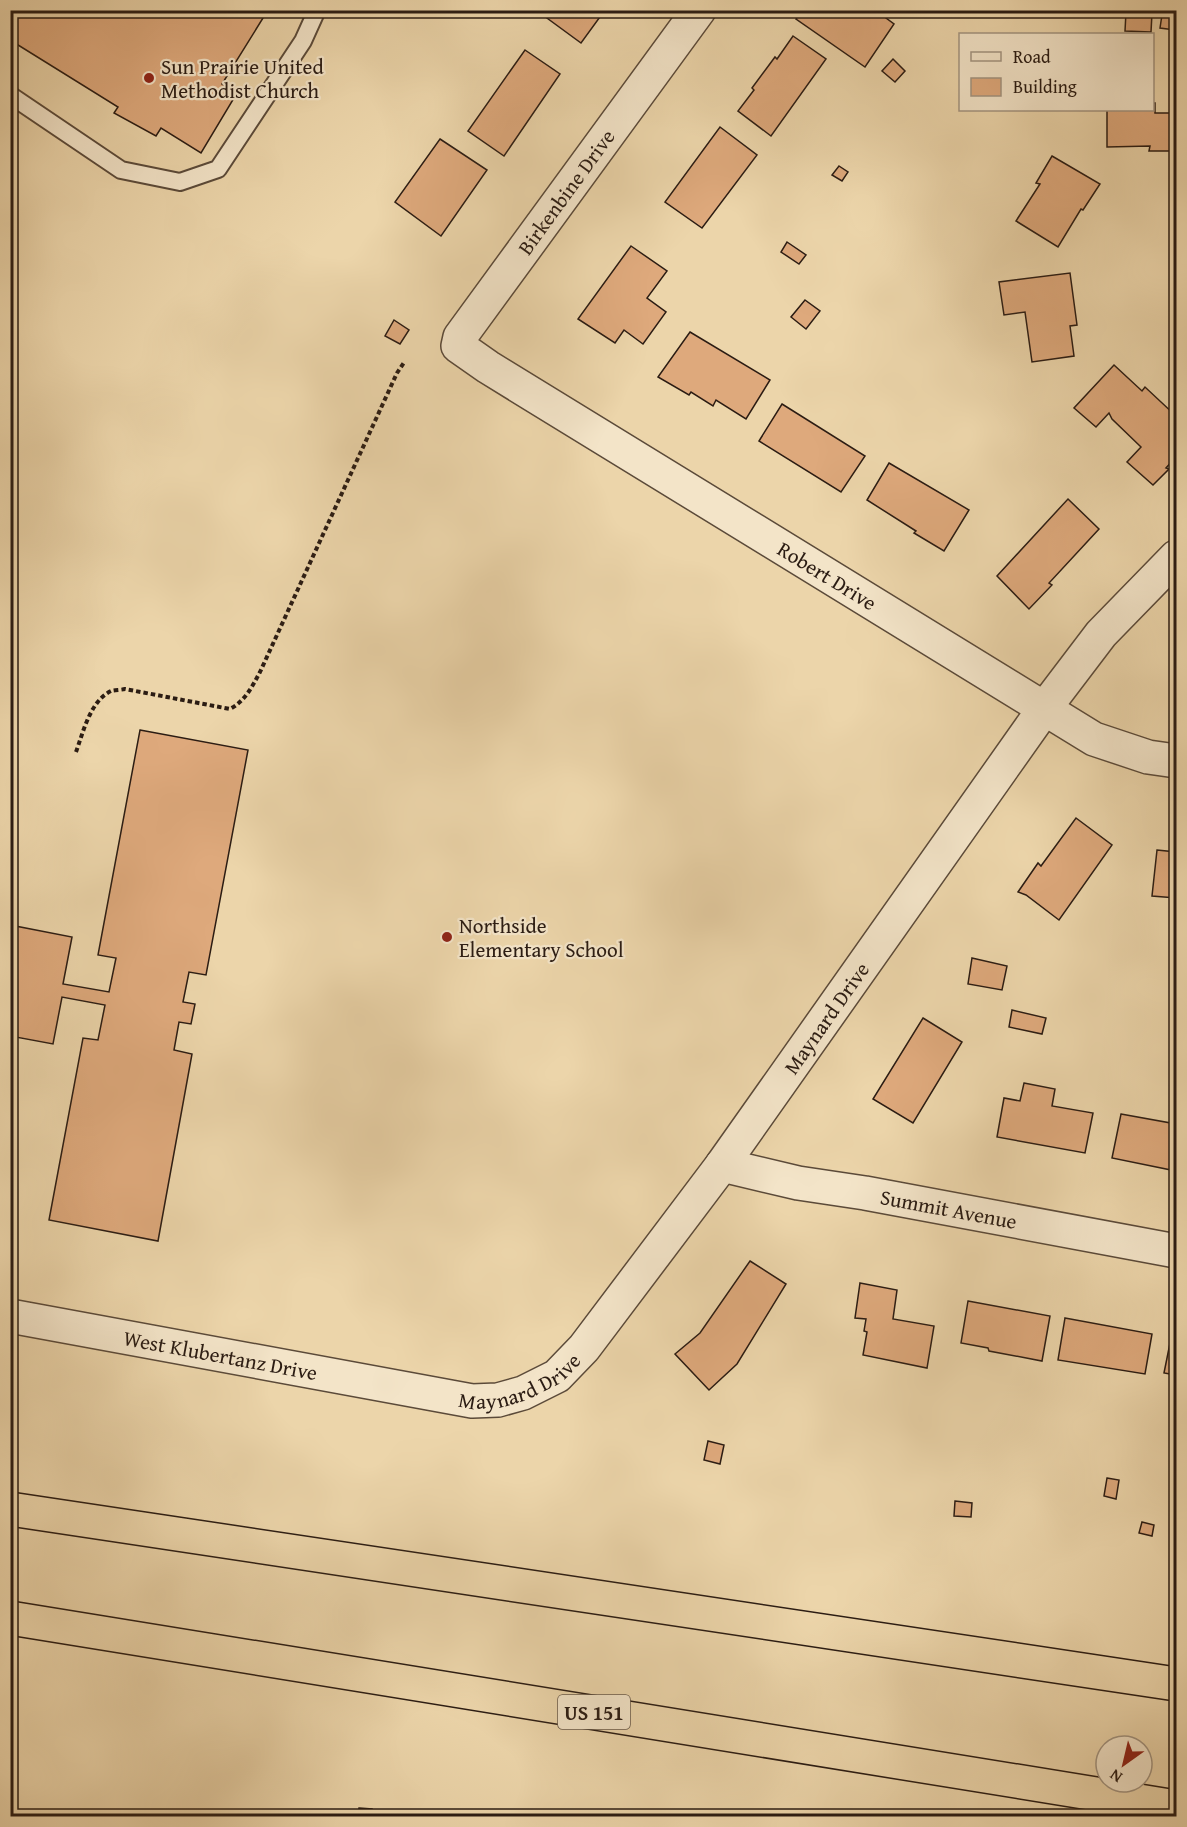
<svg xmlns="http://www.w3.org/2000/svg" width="1187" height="1827" font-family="'Gentium Book Plus',serif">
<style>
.building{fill:#dea97c;stroke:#2b1c13;stroke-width:1.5}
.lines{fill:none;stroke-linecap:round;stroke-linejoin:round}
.service-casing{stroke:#5b4a39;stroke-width:20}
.minor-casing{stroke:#5b4a39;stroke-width:36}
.motorway-casing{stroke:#2b1c13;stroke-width:36}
.path{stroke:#2b1c13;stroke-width:4;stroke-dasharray:4.5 3;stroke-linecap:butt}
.service{stroke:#f3e4c8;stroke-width:16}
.minor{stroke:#f3e4c8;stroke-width:33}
.motorway{stroke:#ecd5aa;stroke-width:33}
.poi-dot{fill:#8f2418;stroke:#f3e4c8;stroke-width:2}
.labels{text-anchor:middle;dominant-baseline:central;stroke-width:4.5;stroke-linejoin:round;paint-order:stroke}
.shield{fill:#f3e4c8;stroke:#675849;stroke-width:1.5}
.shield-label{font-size:20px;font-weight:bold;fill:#2b1c13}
.poi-label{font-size:21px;fill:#2b1c13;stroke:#f3e4c8;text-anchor:start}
.street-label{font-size:21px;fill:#2b1c13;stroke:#f3e4c8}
</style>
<rect width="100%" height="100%" fill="#ecd5aa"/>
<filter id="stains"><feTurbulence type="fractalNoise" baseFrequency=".00333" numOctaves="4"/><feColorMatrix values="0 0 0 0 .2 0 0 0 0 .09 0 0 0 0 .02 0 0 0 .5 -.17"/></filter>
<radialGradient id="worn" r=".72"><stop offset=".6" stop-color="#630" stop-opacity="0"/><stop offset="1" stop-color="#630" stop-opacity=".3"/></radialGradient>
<g class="building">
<polygon points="10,10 268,10 222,84 237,93 201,153 161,128 156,136 114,113 118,107 10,40"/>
<polygon points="536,10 605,10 581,43"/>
<polygon points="802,10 875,10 894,24 865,67 796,19"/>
<polygon points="1126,12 1152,13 1151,32 1125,31"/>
<polygon points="1162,15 1176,18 1175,30 1160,28"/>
<polygon points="793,36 826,59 771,136 738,111 754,90 752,88 775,57 777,59"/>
<polygon points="525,50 560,74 504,156 468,131"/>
<polygon points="893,59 905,71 895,82 882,71"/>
<polygon points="1152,103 1155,103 1155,113 1176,113 1176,151 1149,151 1150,146 1107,147 1107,110 1152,110"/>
<polygon points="720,127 757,155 702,228 665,202"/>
<polygon points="440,139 487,170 441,236 395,202"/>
<polygon points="1052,156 1100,184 1083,210 1081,209 1058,247 1016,221 1040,184 1036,183"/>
<polygon points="839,166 848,172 842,181 832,175"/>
<polygon points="787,242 806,255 799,264 781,252"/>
<polygon points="631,246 667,271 647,298 666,312 643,344 624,330 615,343 578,319"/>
<polygon points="1070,273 1077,325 1070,326 1074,356 1032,362 1025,312 1004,315 999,282"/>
<polygon points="805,300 820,311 806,329 791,317"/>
<polygon points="394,320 409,330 400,344 385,336"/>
<polygon points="690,332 770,380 746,419 716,400 713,406 691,392 689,395 658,377"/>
<polygon points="1114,365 1142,391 1145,387 1176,416 1176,457 1166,468 1169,469 1153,485 1127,462 1141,447 1112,419 1109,413 1096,427 1074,408"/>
<polygon points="782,404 865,456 841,492 759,441"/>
<polygon points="889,463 969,510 944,551 914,533 916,531 867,500"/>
<polygon points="1068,499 1099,529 1049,583 1052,585 1029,609 997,576"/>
<polygon points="140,730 248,750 206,975 189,972 183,1002 195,1004 191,1024 179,1022 174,1050 192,1054 158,1241 49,1220 83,1038 98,1040 105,1005 62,997 53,1044 10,1036 10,925 72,937 63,984 109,992 116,958 98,955"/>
<polygon points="1076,818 1112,845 1059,920 1026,895 1018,892 1038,863 1041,866"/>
<polygon points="1157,850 1176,852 1176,898 1152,896"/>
<polygon points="972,958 1007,966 1002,990 968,984"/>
<polygon points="1012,1010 1046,1018 1042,1034 1009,1027"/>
<polygon points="923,1018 962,1042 913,1123 873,1099"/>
<polygon points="1024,1083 1055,1089 1052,1106 1093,1113 1085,1153 997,1137 1004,1098 1020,1101"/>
<polygon points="1121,1114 1176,1124 1176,1171 1112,1158"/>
<polygon points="750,1261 786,1284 737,1364 709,1390 675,1354 700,1333"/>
<polygon points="860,1283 897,1290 893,1319 934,1326 927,1368 863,1355 867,1332 864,1331 866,1319 855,1318"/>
<polygon points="968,1301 1050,1316 1042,1361 989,1351 988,1348 961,1343"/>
<polygon points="1065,1318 1152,1334 1145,1374 1058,1360"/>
<polygon points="1171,1338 1176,1340 1176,1375 1164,1373"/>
<polygon points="708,1441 724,1445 720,1464 704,1460"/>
<polygon points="1107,1478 1119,1480 1116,1499 1104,1496"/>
<polygon points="955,1501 972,1503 971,1517 954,1516"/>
<polygon points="1142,1522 1154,1525 1152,1536 1139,1533"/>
<polygon points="359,1808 372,1809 371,1816 358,1816"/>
</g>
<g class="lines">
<g class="service-casing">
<polyline id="service" points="10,95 121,170 180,182 218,169 303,41 317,10"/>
</g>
<g class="minor-casing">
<g id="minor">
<path id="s1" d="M699 10 460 337 458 346 488 367 1094 739 1148 757 1176 761"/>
<path id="s2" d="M722 1165 798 1183 865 1193 1176 1251"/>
<path id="s3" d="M10 1316 472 1401 498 1400 523 1393 557 1376 584 1348 722 1165 1044 709 1101 634 1176 557"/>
</g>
</g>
<g class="motorway-casing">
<g id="motorway">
<polyline points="10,1509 1176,1684"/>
<polyline points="10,1618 1176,1807"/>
</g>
</g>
<path class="path" d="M76 752C83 733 90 701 111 691 115 690 121 690 125 689L230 709C245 701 252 687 260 672L397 373 405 361"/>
<use href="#service" class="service"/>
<use href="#minor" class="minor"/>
<use href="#motorway" class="motorway"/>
</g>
<g class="poi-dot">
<circle cx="149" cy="78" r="6"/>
<circle cx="447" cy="937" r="6"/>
</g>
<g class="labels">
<rect class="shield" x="558" y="1695" width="72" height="34" rx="4.5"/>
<g class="shield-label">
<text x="594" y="1712">US 151</text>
</g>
<g class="poi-label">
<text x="161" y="66">Sun Prairie United<tspan x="161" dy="24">Methodist Church</tspan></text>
<text x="459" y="925">Northside<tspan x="459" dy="24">Elementary School</tspan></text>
</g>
<g class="street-label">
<text transform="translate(566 192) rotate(-54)">Birkenbine Drive</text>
<text stroke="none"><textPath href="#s1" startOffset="849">Robert Drive</textPath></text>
<text stroke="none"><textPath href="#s3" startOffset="1008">Maynard Drive</textPath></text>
<text stroke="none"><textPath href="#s2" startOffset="231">Summit Avenue</textPath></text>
<text stroke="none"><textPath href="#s3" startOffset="214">West Klubertanz Drive</textPath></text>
<text stroke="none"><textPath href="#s3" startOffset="522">Maynard Drive</textPath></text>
</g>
</g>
<rect width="1187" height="1827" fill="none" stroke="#ecd5aa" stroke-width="36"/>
<rect x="12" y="12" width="1163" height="1803" fill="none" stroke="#2b1c13" stroke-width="3"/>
<rect x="18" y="18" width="1151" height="1791" fill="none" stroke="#2b1c13" stroke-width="1.5"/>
<rect x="959" y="33" width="195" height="78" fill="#f3e4c8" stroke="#a39480" stroke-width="1.5"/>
<rect x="971" y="52" width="30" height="9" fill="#f3e4c8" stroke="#a39480" stroke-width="1.5"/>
<text x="1013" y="63" font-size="18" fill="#2b1c13">Road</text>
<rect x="971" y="78" width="30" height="18" fill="#dea97c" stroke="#a39480" stroke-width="1.5"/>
<text x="1013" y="93" font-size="18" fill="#2b1c13">Building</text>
<g transform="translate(1124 1764) rotate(214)"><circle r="28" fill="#f3e4c8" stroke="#a39480" stroke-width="1.5"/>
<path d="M0-4.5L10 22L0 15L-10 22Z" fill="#8f2418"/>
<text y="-9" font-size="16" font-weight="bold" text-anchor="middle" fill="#2b1c13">N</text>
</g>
<rect width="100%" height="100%" filter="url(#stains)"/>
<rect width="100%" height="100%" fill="url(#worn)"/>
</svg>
